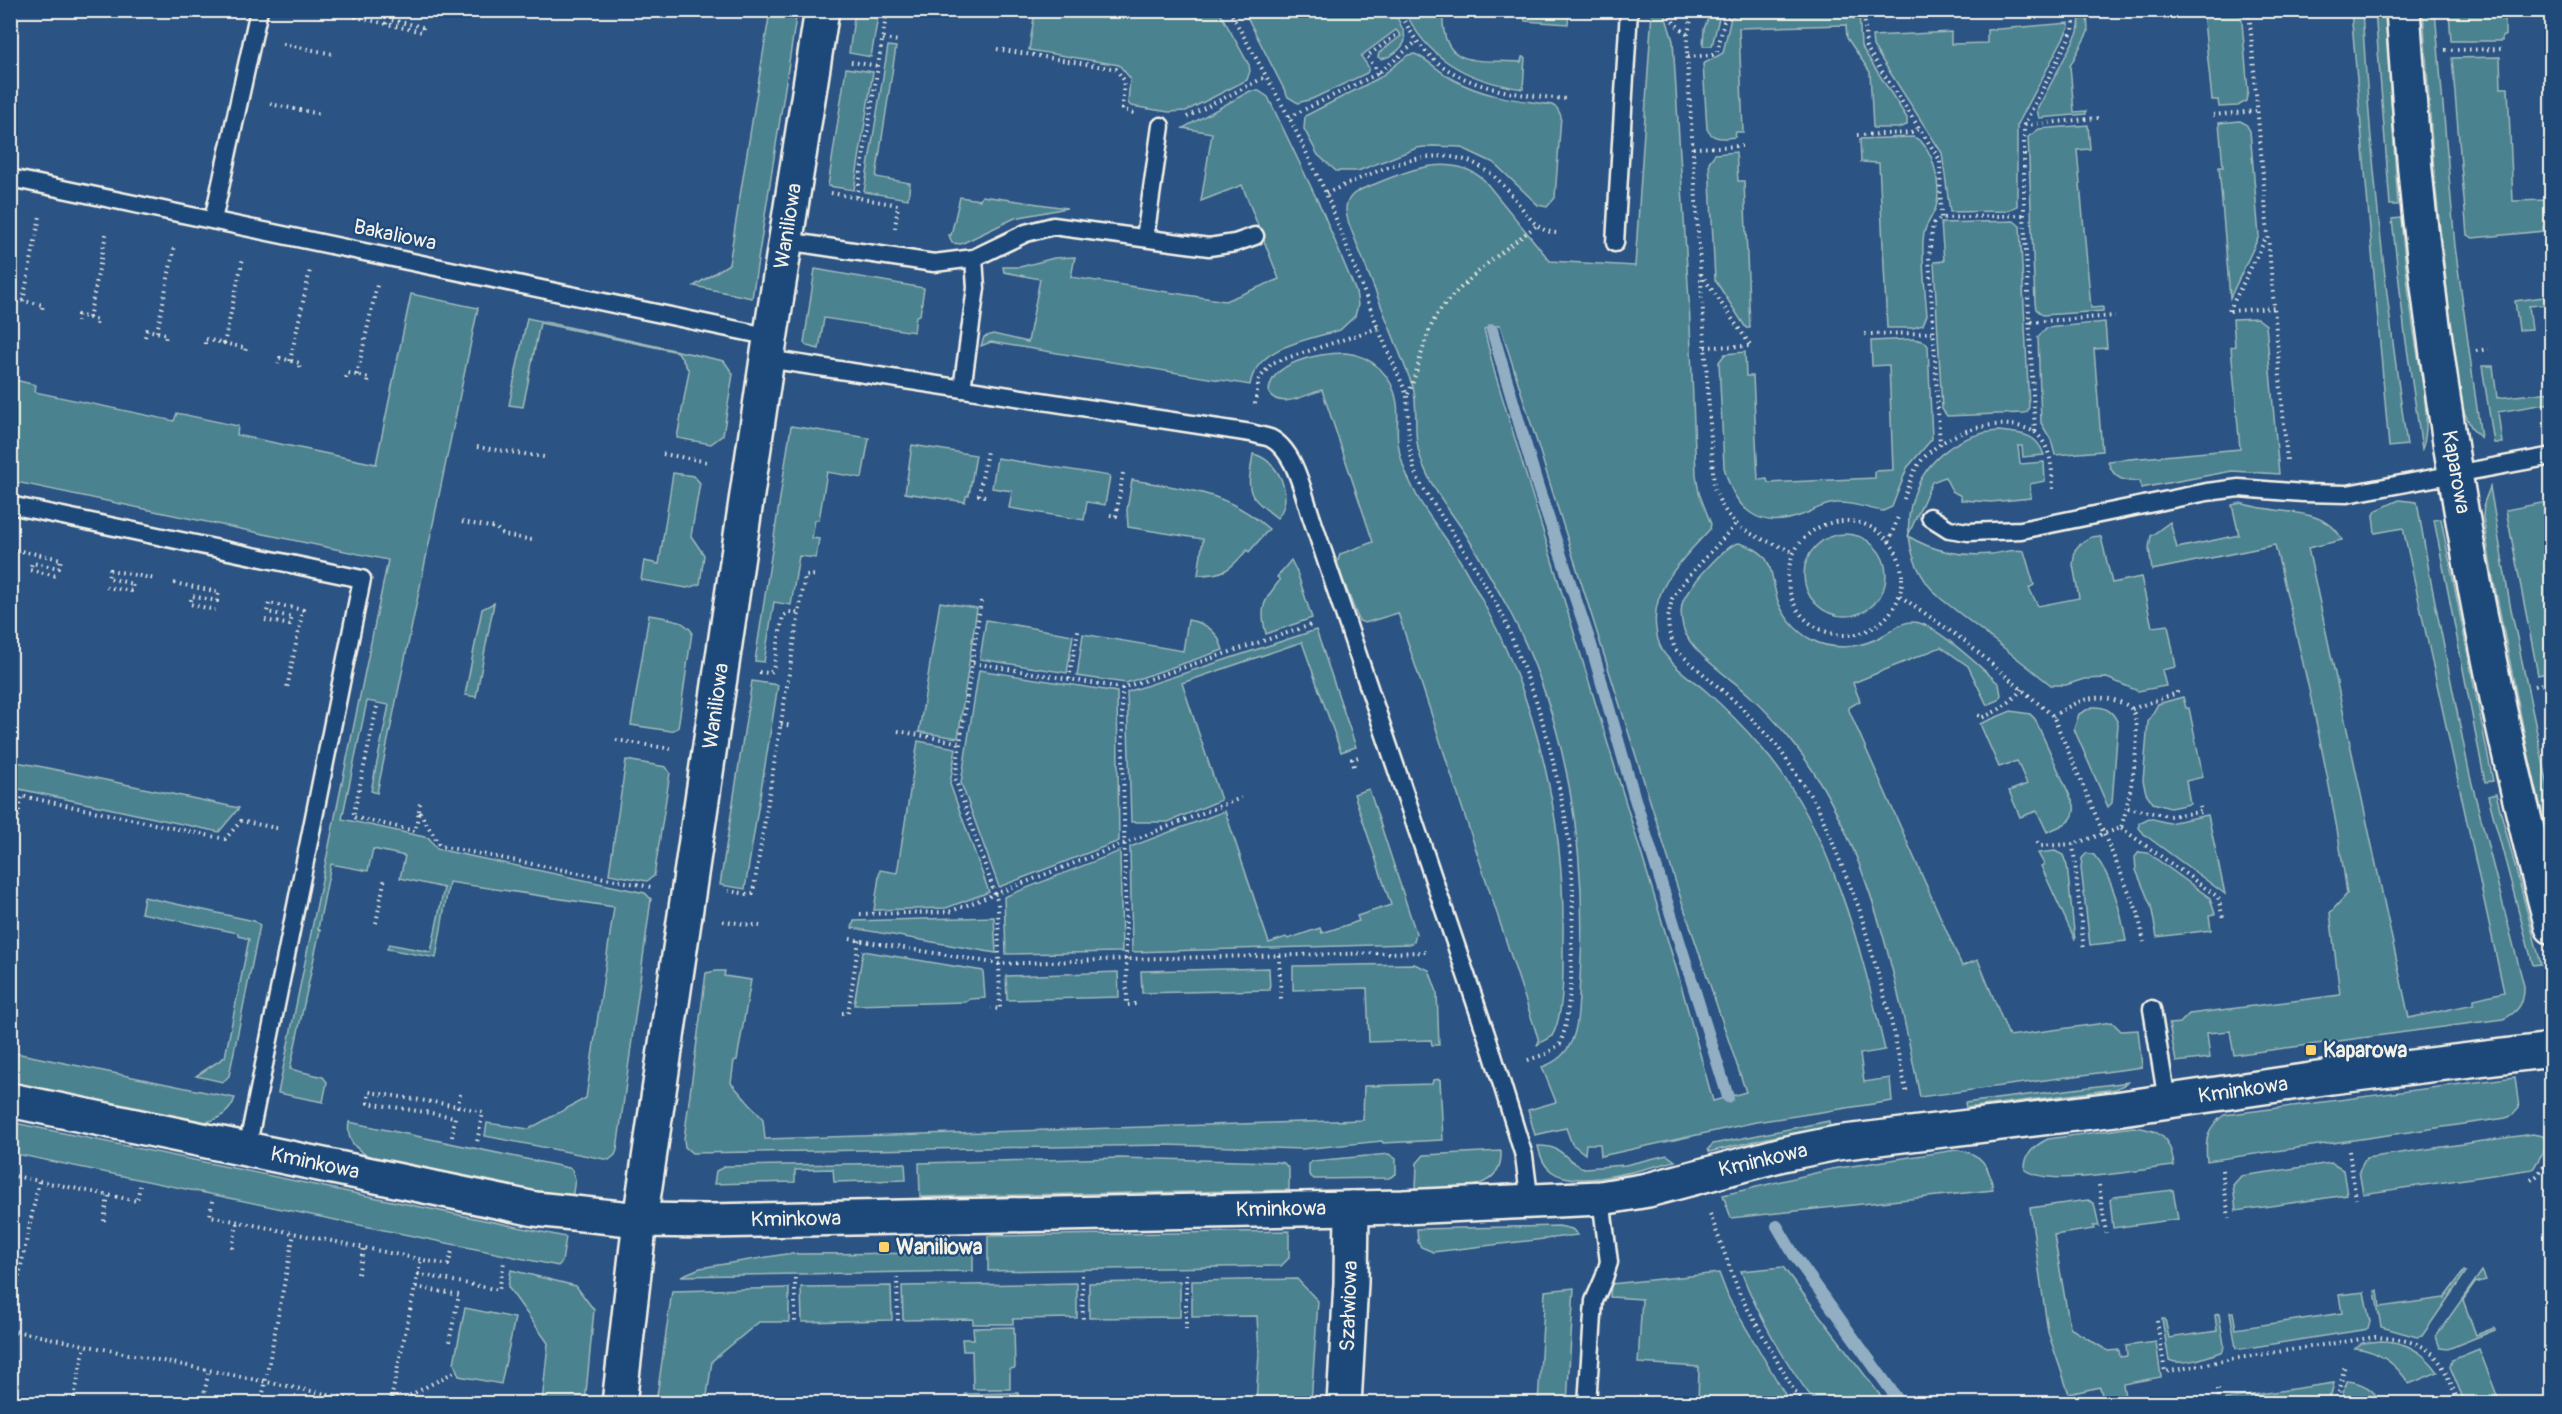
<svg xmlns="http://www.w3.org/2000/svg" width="2562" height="1414" font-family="Pangolin,sans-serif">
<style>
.green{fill:#4c828f;stroke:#a0babc;stroke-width:1.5;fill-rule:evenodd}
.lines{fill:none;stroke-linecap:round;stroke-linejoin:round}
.stream{stroke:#92aec2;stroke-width:12}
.lane-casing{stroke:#f4f1e8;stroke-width:21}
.street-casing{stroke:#f4f1e8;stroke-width:38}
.path{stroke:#f4f1e8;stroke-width:4;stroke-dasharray:1.5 4.5;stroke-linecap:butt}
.lane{stroke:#1f4a7a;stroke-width:16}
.street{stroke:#1f4a7a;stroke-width:33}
.poi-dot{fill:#ffd166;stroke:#1f4a7a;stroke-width:2}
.labels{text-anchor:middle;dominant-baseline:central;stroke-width:4.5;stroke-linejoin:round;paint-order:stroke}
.street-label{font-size:21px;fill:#f4f1e8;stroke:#1f4a7a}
.poi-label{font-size:21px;font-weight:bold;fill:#f4f1e8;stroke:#1f4a7a;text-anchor:start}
</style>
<rect width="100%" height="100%" fill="#2b5383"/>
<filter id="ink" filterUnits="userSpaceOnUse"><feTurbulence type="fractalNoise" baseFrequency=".0167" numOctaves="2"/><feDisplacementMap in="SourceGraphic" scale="12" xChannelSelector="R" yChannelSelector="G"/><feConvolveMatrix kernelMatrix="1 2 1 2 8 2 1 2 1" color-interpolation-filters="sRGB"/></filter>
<g filter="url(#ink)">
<g class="green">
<polygon points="1711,10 1724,11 1719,18 1712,46 1703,46 1704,29"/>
<path d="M1772 10 1859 11 1861 46 1907 118V125L1898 128H1873L1870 72 1847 38 1846 25 1739 28 1743 132H1736L1735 137C1724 138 1713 141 1707 129L1703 64 1723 53 1731 17 1742 12Z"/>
<polygon points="770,11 797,11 752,298 694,286 729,264"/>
<polygon points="855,11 879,11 871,57 849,53"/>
<polygon points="1035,11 1219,11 1249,65 1250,71 1247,80 1186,111 1169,112 1131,106 1128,103 1130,78 1119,65 1029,50"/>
<path d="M1244 11H1394L1404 32 1405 41C1401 50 1391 57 1381 59L1378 57 1379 53 1401 36 1396 30 1361 56 1369 68 1367 73 1312 99 1298 103 1288 97Z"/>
<path d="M1405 11H1443C1440 70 1476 59 1521 62L1522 57H1525L1523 89C1472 82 1427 60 1405 11Z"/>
<polygon points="1502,11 1569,11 1568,24 1525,21 1524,17"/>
<path d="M1652 11H1664L1673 41 1689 300 1696 474 1699 493 1711 524 1710 529C1685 557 1650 587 1656 629 1657 639 1661 651 1668 658 1678 671 1693 680 1706 691 1725 708 1743 726 1760 746 1831 826 1861 949 1885 1050L1860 1054 1864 1082 1890 1078 1892 1101 1756 1122 1601 1156 1600 1144H1586L1585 1154 1572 1144 1566 1128 1535 1135 1528 1110 1556 1102 1542 1067C1582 1054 1577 1015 1580 979 1588 854 1568 720 1508 608 1494 583 1480 558 1465 533 1449 509 1430 487 1421 459 1412 436 1419 411 1413 387L1349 224C1347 217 1344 208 1348 201 1353 191 1365 188 1375 184 1408 170 1452 152 1484 180L1550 261 1635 266ZM1500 325 1681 899 1746 1092 1713 1101 1678 974 1494 370 1484 329Z"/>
<polygon points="2081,11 2087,11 2088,32 2070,66 2074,112 2086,111 2086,114 2039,118 2037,110 2078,32"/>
<polygon points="2203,11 2241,11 2248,91 2246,101 2238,106 2219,107 2218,100 2212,100"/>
<path d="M2351 11H2362C2370 156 2386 301 2407 445L2389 447Z"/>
<polygon points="2375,11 2385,11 2398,205 2390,205"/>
<polygon points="2423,11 2435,11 2455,246 2481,438 2472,429 2461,405 2454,354 2434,173"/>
<polygon points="2449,11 2505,11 2505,36 2502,36 2502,41 2451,41"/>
<polygon points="2069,23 2069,27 2017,126 2017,206 2007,211 1950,212 1942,153 1873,46 1872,36 1951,32 1951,44 1987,43 1987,30"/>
<polygon points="888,46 896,47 876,177 910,183 908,199 864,192"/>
<path d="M1415 54C1429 60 1440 73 1454 80 1485 97 1517 100 1552 105L1557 108 1561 116 1555 198 1547 207 1538 205 1494 163 1460 147 1432 146 1417 148 1358 171H1336L1318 155 1304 129 1305 116 1379 78 1408 55Z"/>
<polygon points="2500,57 2501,88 2508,88 2513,201 2549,200 2550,219 2543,227 2544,231 2473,238 2467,235 2452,58"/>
<polygon points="846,68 873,72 854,190 828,186"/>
<path d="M1250 91H1259L1268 97 1322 210 1356 292 1358 305 1355 316 1340 330C1308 340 1256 346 1250 385L991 342 981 346 984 337 993 334 1028 342 1040 279 1004 272 1003 267H1020L1054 258 1075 257 1071 277 1225 301 1279 279 1242 185 1201 201 1212 133 1183 128Z"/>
<polygon points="2240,121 2246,124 2250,131 2259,236 2230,298 2219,167 2223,167 2219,123"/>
<polygon points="2088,125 2090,149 2077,150 2091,308 2103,307 2103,311 2043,315 2036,309 2035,303 2028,137 2039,129"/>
<path d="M1913 137C1934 144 1942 189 1936 207 1931 221 1924 224 1923 241 1922 265 1925 290 1927 315L1923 325 1913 328H1887L1879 163 1861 162 1860 139Z"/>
<polygon points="1736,152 1738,181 1744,181 1750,328 1746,328 1715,280 1709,162 1715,154"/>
<polygon points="982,196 1067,208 1015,218 961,244 952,243 949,235 951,235 960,197 980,200"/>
<path d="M2401 218C2404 254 2408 289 2413 325 2417 357 2434 420 2422 449L2405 335 2392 219Z"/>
<polygon points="2014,221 2020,226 2029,407 2027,412 2024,413 1947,416 1942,409 1934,262 1944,261 1941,223"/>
<polygon points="815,269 924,288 920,315 916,316 914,332 824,318 819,349 807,346 804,343"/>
<polygon points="411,294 478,308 377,793 371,791 389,705 367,701 342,819 429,838 437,849 645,893 651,899 617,1150 615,1155 609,1160 485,1136 487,1123 529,1129 586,1098 614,907 449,882 436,958 387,949 389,944 431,952 444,888 400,878 405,856 373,849 368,871 331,864 318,929 320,930 290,1069 323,1077 327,1082 323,1102 278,1093 388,560 11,481 11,379 36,385 35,392 174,421 177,413 238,426 237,435 376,464"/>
<polygon points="2551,296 2551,304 2529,306 2532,329 2519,330 2515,301"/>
<polygon points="527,318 724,361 733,374 723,435 711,444 677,438 689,371 678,352 540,323 523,407 509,405"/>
<path d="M2257 318 2266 325 2279 474 2232 471 2141 488 2140 481C2123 483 2112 477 2108 461L2240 449 2231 347 2235 346 2233 319Z"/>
<polygon points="2105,322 2107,348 2094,349 2102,451 2055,455 2051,440 2041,423 2038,337 2046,328"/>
<path d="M1915 339 1925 342 1928 346 1932 439 1907 468 1892 507 1883 511C1867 509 1854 502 1837 503 1824 503 1814 511 1802 515 1758 532 1734 508 1724 467L1719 362 1725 354 1745 352 1746 376H1753L1758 480 1767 479 1768 483 1875 478V471L1893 470 1889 365 1872 366 1871 341Z"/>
<path d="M1346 353C1373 356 1393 376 1397 403 1399 416 1396 430 1398 443 1400 460 1406 475 1414 490 1422 508 1435 523 1446 539 1460 559 1472 581 1483 602 1538 704 1565 822 1563 938 1563 964 1565 1014 1552 1036L1537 1045 1539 1041 1398 613 1365 623 1359 621 1337 564 1340 554 1373 542 1322 390C1307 394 1280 410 1269 393 1269 361 1321 353 1346 353Z"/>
<polygon points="2482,366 2493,366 2497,398 2551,392 2551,403 2498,412 2502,443 2494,443"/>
<polygon points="791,426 869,438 862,478 827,472 819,520 815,520 812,538 819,539 816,558 799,556 791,605 774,602 764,662 755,661"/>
<path d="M1999 431C2020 433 2037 433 2044 455L2023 457 2022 446H2018L2020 464 2044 462 2045 481 2030 484 2031 498 1991 502 1961 500V496L1952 491 1945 477 1932 482 1908 536C1932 551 1962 557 1991 554 2002 553 2014 548 2024 551L2034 585 2029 588 2038 606 2079 598 2073 565 2075 550C2081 542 2091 534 2101 537L2112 583 2141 577 2152 627 2168 625 2176 667 2162 670 2166 686 2138 691 2107 678 2084 679 2066 685H2051L1940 598C1878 539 1913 437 1999 431Z"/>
<polygon points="912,445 976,455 969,495 966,496 965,502 905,493"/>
<path d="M1253 454C1278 459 1296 497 1277 518 1245 493 1247 494 1253 454Z"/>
<polygon points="997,458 1110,476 1105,505 1087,502 1084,520 1009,508 1012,491 992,488"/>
<polygon points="673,473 694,476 700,483 691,536 704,555 700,584 687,588 641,580 644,561 659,564"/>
<path d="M1132 480C1186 489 1226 491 1269 529L1249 552 1247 550C1230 570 1224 575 1198 575L1203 539 1128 527 1127 510Z"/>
<polygon points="2490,487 2510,604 2551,800 2551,852 2528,752 2492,573 2483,517 2484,503"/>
<path d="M2399 500 2417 502 2431 582 2470 776 2524 986C2525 1003 2518 1013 2503 1019L2234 1055 2230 1031 2207 1033 2210 1058 2176 1062 2169 1024 2180 1023 2189 1014 2340 995 2330 913 2347 894C2331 777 2303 661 2275 545L2152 570 2149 548 2151 536 2170 522 2177 548 2239 535 2232 505 2241 503C2272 515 2327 505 2342 540L2308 548 2409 1018 2474 1004V999L2504 992 2403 528 2375 533 2373 516 2377 510Z"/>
<polygon points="2551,501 2551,672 2538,675 2506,510"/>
<polygon points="2441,519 2493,781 2485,782 2434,520"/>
<circle cx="1845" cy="575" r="41"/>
<path d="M1739 543C1775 553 1769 569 1777 598 1782 615 1796 632 1812 640 1833 651 1861 648 1882 636 1896 629 1903 619 1919 623 1939 628 1983 669 1999 684L2001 695 1999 700 1987 705 1968 666 1941 647 1853 683 1860 701 1848 708 1962 966 1978 960 2009 1036 2112 1022 2121 1031 2138 1030 2142 1067 1920 1097C1898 984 1870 851 1803 756 1787 734 1769 713 1749 695 1730 677 1690 653 1683 627 1681 618 1680 609 1683 601 1689 587 1724 545 1739 543Z"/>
<path d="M1291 560 1297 572 1312 618 1266 634C1259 607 1264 600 1280 580L1277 577Z"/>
<polygon points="940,602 977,608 958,738 919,732"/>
<polygon points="494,603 476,697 465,695 482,609"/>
<path d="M649 615C663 617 684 619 692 632L678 728 671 731 631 725Z"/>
<polygon points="986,620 1073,635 1067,673 980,659"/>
<path d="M1188 620C1207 623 1218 632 1223 650L1126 683 1077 676 1083 634 1183 651Z"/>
<polygon points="1316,630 1356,747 1341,752 1302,642 1182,683 1221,800 1168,822 1131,822 1127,692"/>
<polygon points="979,670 1117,692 1119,841 999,887 961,783"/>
<polygon points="752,681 778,685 745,889 720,885"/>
<polygon points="2183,697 2186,708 2189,708 2203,777 2186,781 2190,804 2170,808 2153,803 2146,793 2143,781 2148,722 2158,704"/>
<path d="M2092 707C2105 706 2114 711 2118 724L2112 803 2108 807 2074 729 2079 714Z"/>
<path d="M2011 711 2030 714 2035 719 2074 805C2077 822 2060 826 2047 832L2037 811 2020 817 2009 791 2027 784 2017 761 1999 767 1980 724Z"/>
<polygon points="918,741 956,748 950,784 989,892 946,908 874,910 880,870 897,873"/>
<polygon points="626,760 666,767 670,773 654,876 647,881 609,874"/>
<polygon points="11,761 43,767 239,808 219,832 19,789 16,804 11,803"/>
<polygon points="1369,789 1416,933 1414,941 1410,944 1132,952 1130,847 1225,811 1269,943 1286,937 1288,939 1320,928 1322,933 1359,921 1357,916 1391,905 1354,794"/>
<polygon points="2496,794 2541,964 2533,965 2488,796"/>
<polygon points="2208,815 2225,894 2145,835 2139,828 2139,823 2149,818 2169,823"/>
<polygon points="1120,851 1122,952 1006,954 1004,897"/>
<polygon points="2055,851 2063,855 2067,866 2075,940 2041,866 2044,864 2038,853"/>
<polygon points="2139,852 2148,853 2210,898 2215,914 2209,915 2211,930 2157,937 2151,906 2136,870 2135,857"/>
<path d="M2087 853 2094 855C2113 877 2121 913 2126 941L2090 945 2081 868 2082 858Z"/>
<polygon points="144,897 254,921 260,925 229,1076 223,1082 196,1076 225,1057 249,939 238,936 238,933 141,913"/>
<polygon points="994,917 996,953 852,928 854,921"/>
<polygon points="863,951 983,971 985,998 970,999 966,1002 854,1005"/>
<polygon points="1414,964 1429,970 1437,992 1439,1045 1432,1045 1431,1040 1369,1042 1367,988 1293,990 1293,966"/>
<polygon points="1269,968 1270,990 1142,993 1141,971"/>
<polygon points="716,971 725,971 724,976 751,980 737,1060 734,1061 731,1083 763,1119 765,1139 1363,1120 1364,1086 1432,1084 1433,1080 1440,1079 1443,1140 1383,1143 1382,1141 1302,1149 1164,1145 692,1153 685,1147 684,1139 706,973"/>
<polygon points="1118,972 1119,997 1007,1000 1006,976"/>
<path d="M11 1052 235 1098C229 1117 210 1124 192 1122L11 1083Z"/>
<path d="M2515 1077 2519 1108 2513 1115 2506 1118 2207 1161C2205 1140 2206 1128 2224 1115Z"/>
<polygon points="2129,1082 2116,1089 1966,1108 1965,1103"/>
<polygon points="1829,1121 1830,1127 1767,1138 1709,1152 1708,1149 1713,1144"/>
<polygon points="10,1122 566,1237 562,1262 558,1266 11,1153"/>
<path d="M349 1122 569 1168 572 1170 575 1179 572 1199 369 1157C355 1148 346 1141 349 1122Z"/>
<path d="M2133 1127C2160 1129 2171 1138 2174 1166 2141 1169 2051 1188 2025 1170 2024 1154 2035 1145 2048 1139Z"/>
<polygon points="2532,1134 2543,1136 2548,1144 2533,1169 2363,1194 2359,1171 2366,1158"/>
<path d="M1538 1146C1564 1145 1564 1161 1584 1168L1625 1165 1667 1155 1675 1161C1646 1168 1576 1191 1551 1171 1543 1165 1540 1156 1538 1146Z"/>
<path d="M1956 1150C1981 1152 1990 1166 1993 1190L1731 1218 1723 1195 1832 1169Z"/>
<path d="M1501 1151C1504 1196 1445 1188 1416 1189L1417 1163 1424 1155Z"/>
<polygon points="1389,1154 1396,1159 1396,1174 1389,1178 1314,1179 1309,1175 1309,1164 1313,1161"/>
<polygon points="1119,1158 1278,1162 1284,1163 1289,1169 1289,1190 920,1197 919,1163"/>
<polygon points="905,1163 906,1180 834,1182 833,1169 795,1170 795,1182 714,1184 716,1171 726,1166"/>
<polygon points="2331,1163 2343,1170 2347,1195 2236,1211 2233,1185 2241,1176"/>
<polygon points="2173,1190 2178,1219 2113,1228 2110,1200 2114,1197"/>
<polygon points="2088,1200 2094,1203 2099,1226 2093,1226 2094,1229 2054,1235 2070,1328 2108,1351 2119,1350 2120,1357 2127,1356 2126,1346 2156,1342 2161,1377 2123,1384 2126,1403 2104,1403 2100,1387 2069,1394 2048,1332 2030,1208"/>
<polygon points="1559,1226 1572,1229 1578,1235 1433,1252 1421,1247 1418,1242 1417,1229"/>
<polygon points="1289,1231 1289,1258 1281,1266 988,1271 988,1236"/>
<polygon points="973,1253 973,1271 681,1276 700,1268 786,1254"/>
<path d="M1783 1267 1886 1403H1816C1788 1368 1757 1314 1741 1271Z"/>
<polygon points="511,1270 576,1286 594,1310 585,1403 542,1403 548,1343 508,1287"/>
<polygon points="2464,1271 2466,1272 2422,1336 2417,1337 2381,1327 2375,1291 2378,1290 2380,1307 2444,1298"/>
<polygon points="2482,1271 2486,1280 2475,1283 2463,1300 2476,1335 2494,1328 2495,1330 2448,1349 2440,1348 2436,1336"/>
<polygon points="1719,1273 1729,1299 1790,1403 1698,1403 1699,1367 1638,1363 1642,1299 1610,1297 1611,1284"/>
<polygon points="1297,1279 1318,1301 1311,1403 1256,1403 1259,1353 1257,1316 1192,1317 1192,1281"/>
<polygon points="1180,1281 1180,1317 1089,1318 1089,1283"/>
<polygon points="1077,1283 1077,1318 1013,1319 1013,1324 973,1324 973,1319 903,1320 902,1286"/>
<polygon points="891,1286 892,1320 802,1322 801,1287"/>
<polygon points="789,1288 789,1322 759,1322 712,1361 706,1403 656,1403 672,1291"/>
<polygon points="1574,1288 1567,1403 1538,1403 1545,1291"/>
<polygon points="2364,1292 2370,1322 2368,1329 2241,1349 2236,1348 2230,1312 2233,1312 2236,1329 2342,1313 2339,1295"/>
<polygon points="465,1308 515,1318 501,1384 459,1376 454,1363"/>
<path d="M2219 1314 2224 1345 2223 1351C2209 1356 2182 1367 2169 1360L2162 1319H2165L2169 1338 2217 1331 2215 1315Z"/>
<polygon points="1014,1327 1015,1368 1010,1369 1010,1389 973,1389 972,1351 963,1351 962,1339 974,1339 973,1328"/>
<path d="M2381 1341C2406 1341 2424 1352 2438 1372L2409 1384C2396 1363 2379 1351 2355 1348L2362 1343Z"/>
<polygon points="2479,1349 2500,1403 2465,1403 2450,1367 2452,1360"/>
<path d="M2346 1381C2362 1382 2374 1389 2381 1403H2341Z"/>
<polygon points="2334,1383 2329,1403 2226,1403 2225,1399"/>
<polygon points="1018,1393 1019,1397 1022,1397 1022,1403 962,1403 961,1399 965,1398 965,1394"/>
</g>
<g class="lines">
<g class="stream">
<polyline points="1492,330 1538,487 1591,645 1634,796 1728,1097"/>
<polyline points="1777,1226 1794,1255 1901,1404"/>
</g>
<g class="lane-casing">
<g id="lane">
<polyline points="10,178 771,337"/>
<polyline points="213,220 259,10"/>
<polyline points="1145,238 1161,126"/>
<polyline points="786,241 934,263 974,258 1026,233 1053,226 1209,247 1235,243 1255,236"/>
<polyline points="1615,243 1629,10"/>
<path d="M767 359 1251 433C1257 435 1264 436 1270 438 1296 451 1303 494 1312 519L1491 1049 1524 1156 1530 1203"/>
<polyline points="962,389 976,288 974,258"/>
<polyline points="10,505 362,579 247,1149"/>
<polyline points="1930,517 1949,529 1968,532 2021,530 2207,492 2239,488 2303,493 2347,494 2552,456"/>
<polyline points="2152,1009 2167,1101"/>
<polyline points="1587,1404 1594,1301 1604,1278 1609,1262 1601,1198"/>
</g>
</g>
<g class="street-casing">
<g id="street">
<path d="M2403 10C2408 80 2412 150 2420 220 2447 458 2490 696 2552 927"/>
<polyline points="10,1100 535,1209 640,1220 708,1221 1403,1207 1601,1198 1648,1190 1783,1154 1837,1143 2115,1109 2331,1077 2552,1050"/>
<polyline points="619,1404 640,1220 767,359 822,10"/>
<polyline points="1344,1404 1351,1283 1352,1208"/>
</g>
</g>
<g class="path">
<polyline points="357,10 356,17 422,32 423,27"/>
<polyline points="1229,10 1289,117 1326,193 1378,328 1407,395 1409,445 1415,473 1423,488 1473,564 1503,616 1536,700 1549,743 1565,815 1571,856 1573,894 1571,985 1565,1029 1560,1044 1546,1054 1525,1061"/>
<path d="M1400 10C1429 84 1498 94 1568 99"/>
<polyline points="1668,10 1674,23 1687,34"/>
<path d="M1693 10 1688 34 1687 57 1714 488C1731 533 1753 534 1793 552"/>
<polyline points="1864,10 1866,47 1940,160 1941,218"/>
<polyline points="2249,10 2287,461"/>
<polyline points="392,15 391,20 423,27"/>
<polyline points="386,24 389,10"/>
<polyline points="883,39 900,41"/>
<polyline points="283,44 333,54"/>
<polyline points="997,49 1116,69 1124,80 1122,109 1136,114"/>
<polyline points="2445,50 2505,49"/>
<polyline points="1688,57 1712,55 1717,52 1724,22 1736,10"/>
<polyline points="851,62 879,66"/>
<polyline points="1379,73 1367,56 1398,34"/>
<polyline points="270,104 320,114"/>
<polyline points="2213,115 2256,111"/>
<polyline points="1187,117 1267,76"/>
<polyline points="1289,117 1379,73 1416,42"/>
<polyline points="2025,125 2098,118"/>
<polyline points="1857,135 1911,133 1918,129"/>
<polyline points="1693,148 1742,146"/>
<polyline points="831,193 898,205 895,228"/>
<path d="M1326 193C1376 173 1440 134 1490 173 1501 181 1510 193 1518 203 1529 217 1537 231 1556 233"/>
<polyline points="857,197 887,10"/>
<polyline points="1701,274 1751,346"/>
<polyline points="10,298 43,305 42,310"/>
<polyline points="23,301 40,216"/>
<polyline points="2229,311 2266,238"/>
<polyline points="2230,311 2274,308"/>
<polyline points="89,318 107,230"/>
<polyline points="77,322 78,315 97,320 96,326"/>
<polyline points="2031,322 2115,316"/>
<polyline points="157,332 175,244"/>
<polyline points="1865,334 1932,333"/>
<polyline points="145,337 147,330 166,334 165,341"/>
<polyline points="205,344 205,339 246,348 245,352"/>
<polyline points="224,344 243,258"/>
<polyline points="1705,347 1751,346"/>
<polyline points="2476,351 2488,349"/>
<polyline points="290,361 310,270"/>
<polyline points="278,364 280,358 300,363 299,368"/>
<polyline points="357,375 377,285"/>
<polyline points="346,378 348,373 369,378 368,383"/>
<path d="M1408 394C1419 370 1422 343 1434 320 1448 292 1510 245 1536 226"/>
<polyline points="1255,404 1259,379 1272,363 1378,328"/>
<path d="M2035 432C2052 448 2052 468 2053 491H2051"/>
<polyline points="1940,445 1929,256 1933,224 1941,218 2024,215"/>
<polyline points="477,447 544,457"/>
<polyline points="663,454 709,462"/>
<polyline points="985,496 979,495 987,451"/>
<path d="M1904 499C1908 486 1912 472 1921 461 1946 431 2000 414 2035 432L2024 215V125L2073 30 2076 10"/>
<polyline points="1110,515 1116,516 1123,473"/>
<circle cx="1845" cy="578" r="57"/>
<polyline points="462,522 496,528 503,535 532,540"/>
<polyline points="1735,525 1681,585 1672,599 1668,618 1669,632 1675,649 1740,706 1778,747 1818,807 1859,908 1890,1016 1907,1095"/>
<polyline points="1889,542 1898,517"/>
<polyline points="16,550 61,559 59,568 32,563 30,570 57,576"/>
<polyline points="174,583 219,592 217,601 192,596 190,604 215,610"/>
<polyline points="106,587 131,591 133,584 108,578 110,570 155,579"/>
<polyline points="1900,596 1966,642 2053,716 2138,913 2144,942"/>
<polyline points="981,601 955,778 998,903 1000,1009 991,1008"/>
<polyline points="265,620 290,625 292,617 267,612 269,603 303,610 287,688"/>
<polyline points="973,663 1122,688 1314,624"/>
<polyline points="759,672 770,673 773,670 783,616 789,612 799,613"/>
<polyline points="1069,679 1079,626"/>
<polyline points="2535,686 2552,682"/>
<polyline points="1122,688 1127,1005 1136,1004"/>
<polyline points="377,707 353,817 415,831 419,811 440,846 651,887"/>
<polyline points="2132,709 2177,693 2177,689"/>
<path d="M1978 715 1981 718C1999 711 2010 703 2022 689"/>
<polyline points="781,724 792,726"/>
<polyline points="898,731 961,743"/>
<polyline points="616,740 672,749"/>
<polyline points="1354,766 1352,759 1362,756"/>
<polyline points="2128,808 2169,816 2201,812 2200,807"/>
<polyline points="419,811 420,803"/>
<polyline points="2121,828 2218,897 2223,918"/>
<path d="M2037 842 2041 846 2073 844 2121 828C2128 805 2145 730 2132 710 2129 705 2122 703 2117 701 2091 692 2074 703 2053 716"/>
<polyline points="2073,844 2084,951"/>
<polyline points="10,852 22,796 225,839 241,821 281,829"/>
<polyline points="728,891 748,894 753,893 805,576 816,575"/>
<polyline points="10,914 14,914"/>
<polyline points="860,914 949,912 1241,798"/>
<polyline points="723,921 760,926"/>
<polyline points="376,923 385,877"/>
<polyline points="850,939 1000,964 1126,959 1427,952"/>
<polyline points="1279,955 1281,1000"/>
<polyline points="842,1013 848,1013 859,940"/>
<polyline points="460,1094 458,1106 483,1112 477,1142"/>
<polyline points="452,1137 455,1117 368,1103 369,1092 458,1106"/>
<polyline points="2349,1151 2356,1199"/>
<polyline points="2222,1170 2229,1218"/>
<polyline points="10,1175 137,1201 140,1186"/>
<polyline points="2531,1180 2538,1175 2552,1152"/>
<polyline points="2099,1185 2106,1233"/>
<polyline points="212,1201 210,1216 448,1265 452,1251"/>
<polyline points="1710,1214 1740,1295 1793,1389 1804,1404"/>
<polyline points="104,1221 108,1196"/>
<polyline points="232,1248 238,1221"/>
<polyline points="358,1274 364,1247"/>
<polyline points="418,1274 499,1290 504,1262"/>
<polyline points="1186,1274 1186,1329"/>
<polyline points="1082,1275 1083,1321"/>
<polyline points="897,1277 898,1324"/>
<polyline points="795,1278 795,1325"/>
<polyline points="416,1287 459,1295 449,1342"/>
<polyline points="10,1318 39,1181"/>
<path d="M2157 1321 2165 1372 2232 1359 2375 1337C2433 1341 2439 1352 2459 1404"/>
<polyline points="10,1330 375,1404"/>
<polyline points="10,1352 14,1330"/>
<polyline points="2218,1389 2220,1404"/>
<polyline points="74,1398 85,1345"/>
<polyline points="866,1398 866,1404"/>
<polyline points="807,1399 808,1404"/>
<polyline points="202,1404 209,1370"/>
<polyline points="261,1404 294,1233"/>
<polyline points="332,1404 333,1395"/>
<polyline points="390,1404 421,1259"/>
<polyline points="394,1404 454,1372"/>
<polyline points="2336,1404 2345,1365"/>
</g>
<use href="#lane" class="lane"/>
<use href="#street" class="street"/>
</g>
</g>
<g class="poi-dot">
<rect x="2305" y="1044" width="12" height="12" rx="3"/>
<rect x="878" y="1241" width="12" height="12" rx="3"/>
</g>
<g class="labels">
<g class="street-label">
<text transform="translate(788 226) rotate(-81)">Waniliowa</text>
<text transform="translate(395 235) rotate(12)">Bakaliowa</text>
<text transform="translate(2456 472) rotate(80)">Kaparowa</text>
<text transform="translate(716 706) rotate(-82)">Waniliowa</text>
<text transform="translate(2243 1090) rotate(-8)">Kminkowa</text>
<text transform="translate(1763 1160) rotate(-13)">Kminkowa</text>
<text transform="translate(315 1163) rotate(12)">Kminkowa</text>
<text transform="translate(1281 1209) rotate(-1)">Kminkowa</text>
<text transform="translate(796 1219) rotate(-1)">Kminkowa</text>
<text transform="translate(1349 1306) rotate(-88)">Szałwiowa</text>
</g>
<g class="poi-label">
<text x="2323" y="1050">Kaparowa</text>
<text x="896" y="1247">Waniliowa</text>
</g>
</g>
<rect width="2562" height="1414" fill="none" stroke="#1f4a7a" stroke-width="36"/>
<rect x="18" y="18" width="2526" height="1378" fill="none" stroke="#f4f1e8" stroke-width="2" filter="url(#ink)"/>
</svg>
